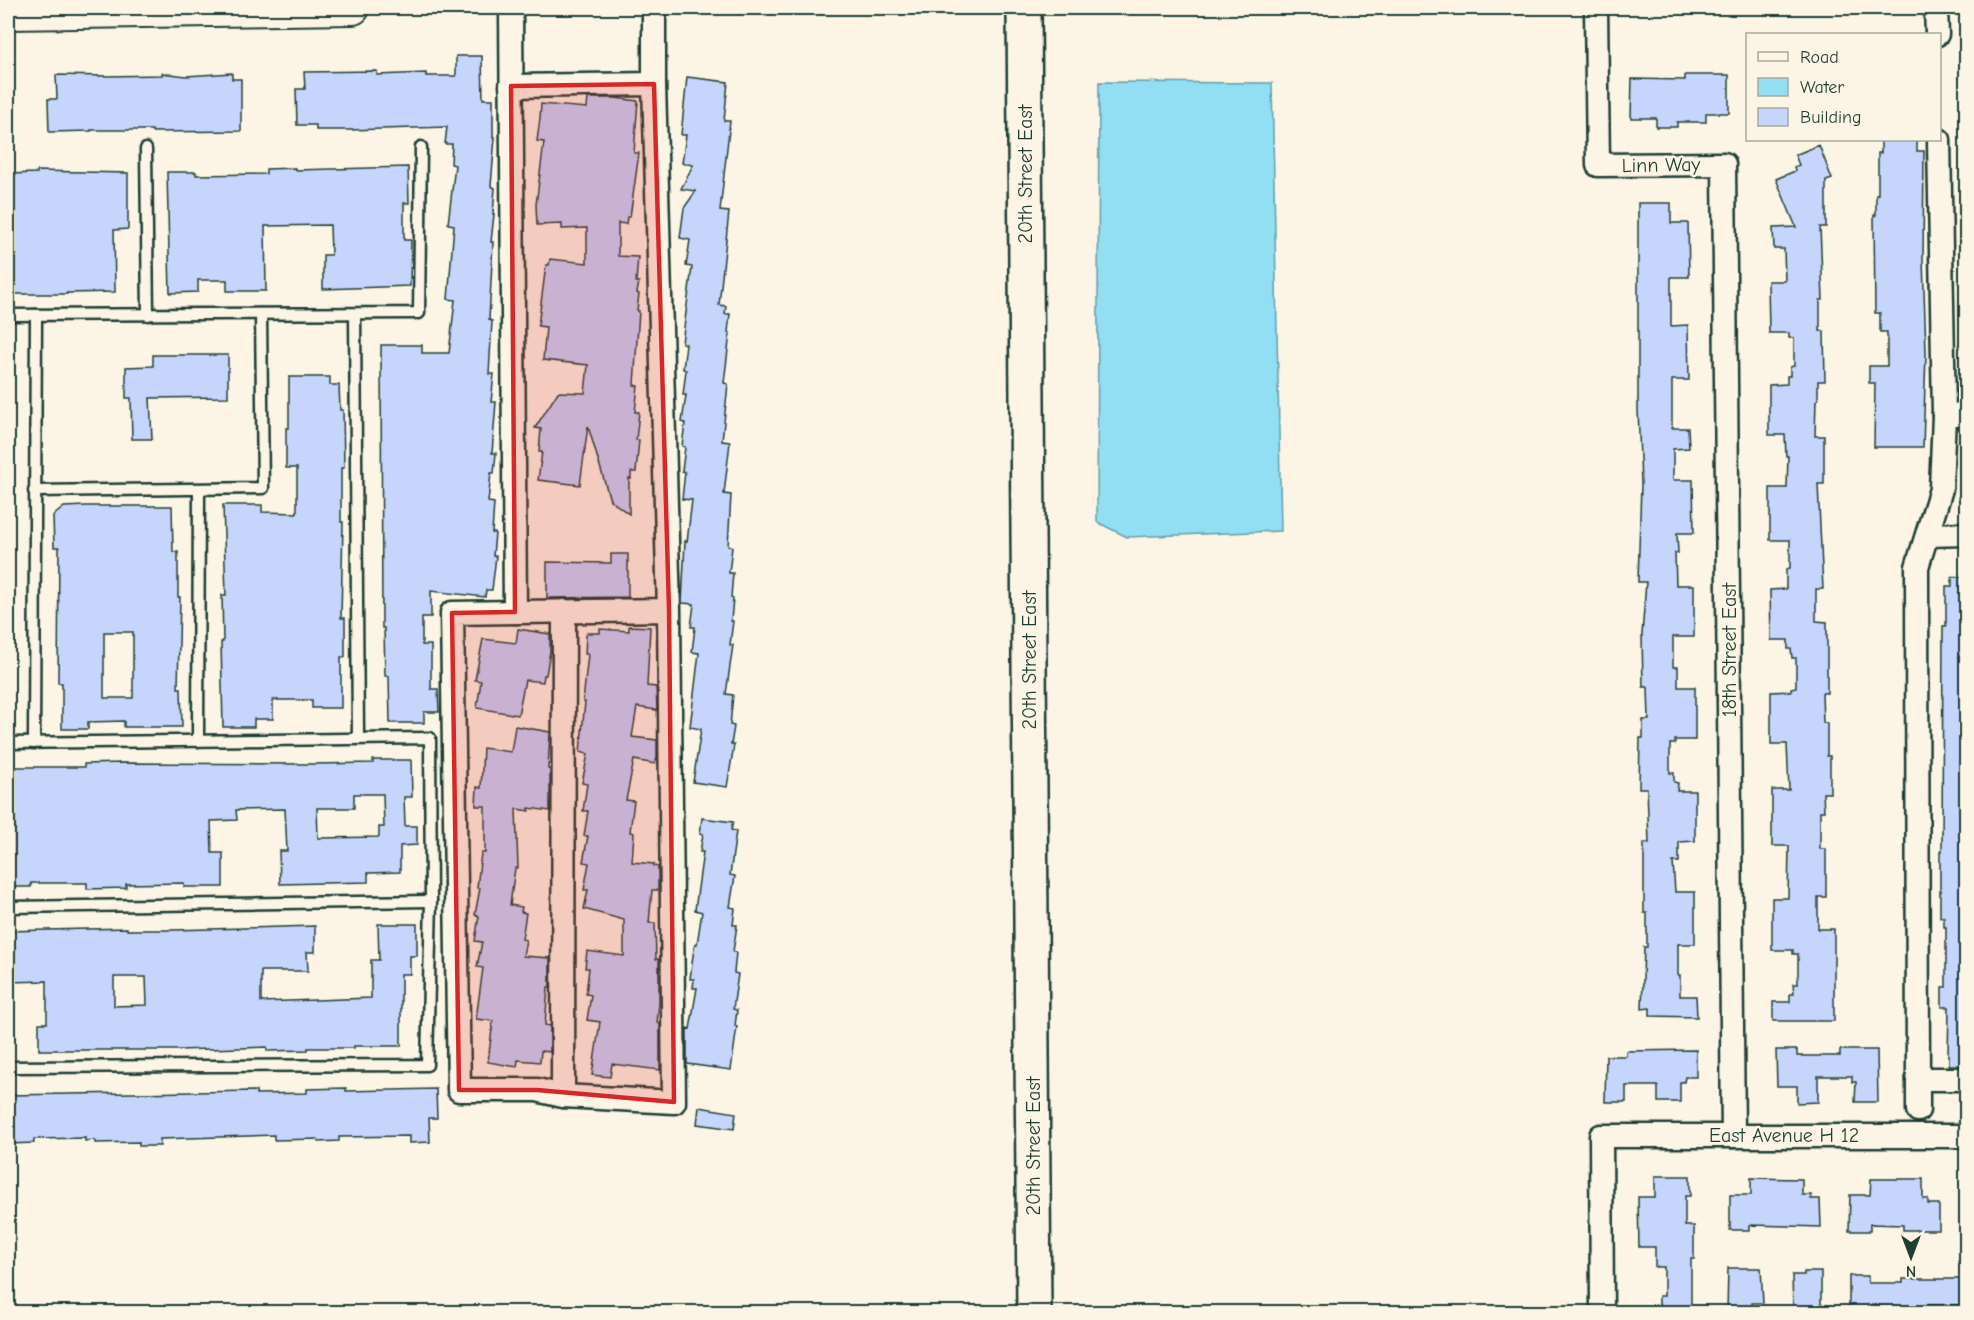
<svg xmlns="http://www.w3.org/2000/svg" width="1974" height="1320" font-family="'Comic Neue',sans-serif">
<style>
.water{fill:#92def3;stroke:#649ea7;stroke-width:1.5}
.building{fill:#c6d5fc;stroke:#1f3d34;stroke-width:1.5;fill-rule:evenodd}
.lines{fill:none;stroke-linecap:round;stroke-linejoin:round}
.lane-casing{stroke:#1f3d34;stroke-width:15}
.street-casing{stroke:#1f3d34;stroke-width:27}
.secondary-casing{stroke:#1f3d34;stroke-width:36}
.primary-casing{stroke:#1f3d34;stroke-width:38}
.lane{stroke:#fcf5e5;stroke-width:10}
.street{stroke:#fcf5e5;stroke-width:22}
.secondary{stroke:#fcf5e5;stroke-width:32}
.primary{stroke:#fcf5e5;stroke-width:33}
.marked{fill:#d62828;fill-opacity:0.2;stroke:#d62828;stroke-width:4.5;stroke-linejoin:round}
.labels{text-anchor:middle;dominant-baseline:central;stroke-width:4.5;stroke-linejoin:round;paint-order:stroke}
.street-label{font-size:20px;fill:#1f3d34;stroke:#fcf5e5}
</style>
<rect width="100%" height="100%" fill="#fcf5e5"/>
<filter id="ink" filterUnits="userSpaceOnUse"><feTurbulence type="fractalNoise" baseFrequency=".0167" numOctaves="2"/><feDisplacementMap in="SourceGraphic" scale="12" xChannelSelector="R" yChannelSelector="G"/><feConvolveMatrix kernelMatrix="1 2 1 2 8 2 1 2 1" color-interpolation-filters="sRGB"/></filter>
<g filter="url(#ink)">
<polygon class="water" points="1099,82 1272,83 1281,531 1127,537 1097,522"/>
<g class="building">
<polygon points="456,56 482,56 483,99 493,99 493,137 495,137 491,186 495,188 493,214 494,214 491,242 493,242 489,320 492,321 489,374 494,374 491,402 496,402 492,453 496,453 494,473 491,473 488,502 494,503 492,533 495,533 493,556 496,556 492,590 486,590 485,597 431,591 431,617 422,617 422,645 431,645 431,689 438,689 439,712 424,712 424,723 390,723 389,676 385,676 384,628 382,628 381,345 422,345 422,353 449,353 455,300 448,299 454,225 448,224 455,165 451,164 452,144 445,144 447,127 349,130 316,130 316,125 297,125 296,89 305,89 304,72 377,71 377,75 426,73 426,76 456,76"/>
<polygon points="162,73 186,76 232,73 232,79 241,79 241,131 152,132 152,130 91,130 91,131 49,132 48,99 57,99 56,75 107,76 162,75"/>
<polygon points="1685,75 1729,75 1729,113 1706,113 1706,122 1677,122 1677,127 1656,127 1656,118 1631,118 1632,79 1685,80"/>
<polygon points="687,77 728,82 724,121 730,121 720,211 729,212 719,305 726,306 725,314 730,314 728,332 730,333 724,383 728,384 722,441 730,442 724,494 731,495 728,546 732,547 729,573 733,573 731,597 733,598 731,621 733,621 730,645 733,645 726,694 733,695 730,725 734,726 731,745 734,745 727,787 693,782 701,729 690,727 699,653 692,652 695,627 691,627 694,604 682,603 685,541 687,542 692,500 682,499 685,472 682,471 685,447 682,446 685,423 682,422 686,395 683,395 686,370 683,369 686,344 682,343 692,267 686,266 690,240 680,238 684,208 696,191 681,189 693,165 682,163 686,135 681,135"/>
<polygon points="588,98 615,98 638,101 634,153 639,153 630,217 627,217 626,224 618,223 618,256 638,257 636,282 639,282 637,293 639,294 637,310 639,311 634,385 638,386 635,412 639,412 636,440 639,440 636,472 631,472 631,479 629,478 629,514 610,500 588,426 580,485 538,480 542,452 539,452 541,429 535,428 558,392 585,393 588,365 543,360 546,327 538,326 546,265 549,265 550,259 587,263 587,228 562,229 562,224 537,225 536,205 544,142 537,141 540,118 541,104 587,108"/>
<polygon points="1881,140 1917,140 1917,151 1924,151 1923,259 1926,353 1923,447 1874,447 1875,383 1869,383 1869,366 1887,366 1887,332 1880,332 1880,313 1875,313 1874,215 1876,215 1876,194 1878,194 1878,153 1881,153"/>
<polygon points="1819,145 1832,179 1826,181 1826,227 1820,227 1823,300 1820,300 1820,331 1824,331 1825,381 1818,381 1818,399 1816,401 1815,436 1824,436 1824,484 1818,484 1823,589 1816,589 1816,621 1827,622 1827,693 1822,693 1823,723 1827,723 1827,756 1830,756 1830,793 1823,793 1824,811 1820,811 1820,849 1826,849 1826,897 1818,897 1818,929 1834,929 1834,1021 1773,1021 1773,1002 1790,1002 1790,994 1794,994 1793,984 1798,984 1798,954 1793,954 1793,950 1772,950 1772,898 1788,898 1789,846 1772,846 1772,790 1789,790 1787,744 1771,744 1771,692 1791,691 1791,688 1796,687 1796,658 1792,658 1791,649 1788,649 1788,640 1771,640 1770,590 1786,589 1786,569 1790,568 1790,540 1770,540 1770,488 1787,488 1788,456 1786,456 1785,435 1769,435 1769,385 1787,384 1787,376 1790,376 1790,367 1794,366 1794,338 1789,338 1789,333 1769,333 1768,281 1785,281 1784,249 1774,249 1773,228 1796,227 1776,179 1795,171 1794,167 1799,165 1795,155"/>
<polygon points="408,167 409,203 404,203 404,240 411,240 410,286 323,289 323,255 331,255 330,225 265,226 266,291 227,291 227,280 198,280 198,292 170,293 167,172 196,172 196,175 266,174 266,169 295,168 295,170"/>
<polygon points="37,171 128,173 128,229 114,230 115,292 67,293 67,294 8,294 8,174 37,173"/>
<polygon points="1638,203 1671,203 1671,223 1688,223 1689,277 1671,277 1671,326 1688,325 1689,380 1672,380 1672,428 1688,428 1689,448 1673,449 1673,480 1693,480 1694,533 1677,533 1678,553 1675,553 1676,585 1694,585 1694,637 1673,637 1673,667 1678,667 1678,687 1695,687 1695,740 1675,740 1675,744 1670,744 1670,773 1674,773 1674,782 1678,783 1677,791 1695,791 1695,841 1679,842 1679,862 1673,862 1675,892 1695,892 1695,944 1678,944 1678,975 1680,975 1680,996 1696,996 1697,1017 1650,1016 1650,1008 1642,1009 1644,947 1647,947 1647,913 1644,913 1644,843 1649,843 1647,788 1639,788 1640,738 1643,738 1643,720 1649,720 1648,687 1643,687 1642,635 1646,582 1638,582 1641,484 1638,409"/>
<polygon points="153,355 228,355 228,397 150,398 152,439 132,439 131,398 126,398 126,367 153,366"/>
<polygon points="289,377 330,377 330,385 339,385 340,410 343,410 344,468 341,468 341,522 343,522 341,618 345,618 345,657 341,657 341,708 312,708 312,700 273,700 273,719 254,719 254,727 223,727 221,642 223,642 222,595 226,595 223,505 262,505 262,512 297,513 297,468 286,468 286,428 289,428"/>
<path d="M86 506H172L173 552H178V597H180L178 688H181L182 727H124V721L88 722V729H62V683H58L59 547H54L53 516 64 507ZM104 632H133V698H104Z"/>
<polygon points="611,554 628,554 628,597 547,598 547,562 611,563"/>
<polygon points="1952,577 1966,577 1966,1065 1949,1065 1949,1056 1948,1056 1949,1007 1942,1007 1942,987 1946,987 1946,927 1944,927 1944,917 1940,917 1940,851 1942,851 1943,626 1946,626 1946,586 1952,586"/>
<polygon points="629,626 650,627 647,686 656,687 657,710 637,707 632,737 657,740 657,758 655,764 634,760 626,800 634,801 630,832 634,833 632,862 654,864 654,866 658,867 658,890 652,890 649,923 655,923 656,959 659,959 659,1003 657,1023 660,1023 660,1070 612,1064 610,1077 592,1075 600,1022 587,1020 591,995 586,994 589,968 585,968 587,951 624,956 624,920 584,909 588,890 584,890 589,863 583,862 588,836 584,836 588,811 583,811 587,784 582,783 588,754 580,752 585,702 583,702 588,654 585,654 586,636 587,633 600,633 600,629 629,631"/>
<polygon points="518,629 550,634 550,651 546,675 544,675 543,682 525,680 518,715 477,708 481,681 475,680 483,639 516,643"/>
<polygon points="515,726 550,732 548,769 550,769 550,811 529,808 529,811 516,809 518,868 515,868 510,905 522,907 521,912 526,913 522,939 526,940 523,956 550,958 550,987 548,987 545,1025 550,1026 550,1052 541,1051 540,1062 518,1060 517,1067 488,1062 493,1021 476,1019 483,968 477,967 482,942 475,941 479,916 475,915 480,888 477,888 481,853 485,853 485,806 476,806 477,787 481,788 483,748 511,752"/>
<path d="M373 760H411L412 797H404L405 826H417V845L400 846V872L368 873V882L280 884 279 851H287L285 809 236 810 237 820 211 821 212 853H223V887H184V883L126 884V888L87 889V883H31V887H8V767H84V764L123 763 313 764 373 763ZM354 794H383L384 827H379V837L318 838 317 808H354Z"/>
<polygon points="702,818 733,822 731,830 736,831 730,875 735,876 730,907 735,908 733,925 737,925 733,952 736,952 734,973 738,974 733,1009 737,1010 735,1026 737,1026 731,1070 687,1064 687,1028 690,1029 697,988 693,988 694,979 690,979 694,948 695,944 697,944 702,912 695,910 703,852 700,852 703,834 700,834"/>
<path d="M378 924H417V956H410V974H401V1046H354V1048H308V1050L267 1051V1047L178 1050H39V1023H47V981L8 982V931L127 928V930H173L315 926V952H307L308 971H261V1002L371 998V960H379ZM114 977H146L147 1005 114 1006Z"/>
<polygon points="1696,1050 1696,1077 1685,1077 1684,1082 1680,1082 1680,1102 1658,1102 1658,1086 1626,1086 1626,1102 1605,1102 1606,1056 1626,1056 1626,1051"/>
<polygon points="1776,1050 1797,1050 1797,1056 1840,1056 1840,1050 1877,1050 1878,1102 1855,1102 1856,1082 1852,1082 1852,1076 1818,1076 1818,1102 1797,1103 1797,1086 1777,1086"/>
<polygon points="346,1088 346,1091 436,1089 437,1118 429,1118 430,1142 409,1143 409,1136 339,1137 339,1141 318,1142 318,1139 274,1140 274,1135 160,1139 160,1146 139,1146 139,1142 95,1143 95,1140 85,1141 85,1138 34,1139 34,1143 8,1144 8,1095 256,1091 256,1094 307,1093 307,1089"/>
<polygon points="699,1107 736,1113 734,1129 697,1124"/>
<polygon points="1655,1176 1690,1176 1690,1196 1685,1196 1685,1226 1694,1226 1694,1259 1691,1259 1691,1312 1659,1312 1659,1296 1664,1296 1664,1267 1655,1267 1655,1247 1639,1247 1638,1197 1655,1197"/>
<polygon points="1751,1178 1802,1179 1802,1195 1811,1195 1811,1199 1820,1199 1821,1227 1750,1225 1750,1230 1730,1230 1730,1195 1751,1195"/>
<polygon points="1871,1179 1923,1179 1923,1199 1928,1199 1928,1204 1939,1204 1939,1230 1903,1230 1903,1225 1870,1224 1870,1231 1849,1231 1850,1195 1870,1195"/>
<polygon points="1728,1268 1761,1268 1763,1303 1752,1303 1752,1308 1747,1308 1748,1312 1727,1312"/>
<polygon points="1804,1272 1821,1272 1821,1311 1793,1311 1792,1275 1804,1275"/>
<polygon points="1849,1276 1868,1276 1868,1283 1903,1283 1903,1279 1966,1279 1966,1305 1928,1305 1928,1310 1924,1310 1924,1312 1863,1312 1863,1310 1849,1310"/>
</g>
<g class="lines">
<g class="lane-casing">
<g id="lane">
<polyline points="146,149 148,315"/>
<polyline points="355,314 358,738"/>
<polyline points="8,315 419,313 421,147"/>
<polyline points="34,491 263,488 261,314"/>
<polyline points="198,741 199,490"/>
<polyline points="8,743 430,738 431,901 427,1065 8,1067"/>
<polyline points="34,743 36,315"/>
<polyline points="8,907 431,901"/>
</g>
</g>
<g class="street-casing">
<g id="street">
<polyline points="511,8 515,612"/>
<polyline points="654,8 654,84 669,610 674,1102 563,1096 537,1090 459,1090 452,613 669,610"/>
<polyline points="1596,8 1598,165 1724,164 1733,1136"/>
<polyline points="1936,8 1937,34"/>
<polyline points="511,86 654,84"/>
<polyline points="1944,415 1966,415"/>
<polyline points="1928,535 1966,534"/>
<polyline points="1918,1079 1966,1079"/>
<polyline points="563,1096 564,611"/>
<polyline points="1918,1110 1917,567 1941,489 1944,415 1939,140"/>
<polyline points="1602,1312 1601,1136 1966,1136"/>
</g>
</g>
<g class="secondary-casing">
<polyline id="secondary" points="8,13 353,8"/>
</g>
<g class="primary-casing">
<polyline id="primary" points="1024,8 1034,1312"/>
</g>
<use href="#lane" class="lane"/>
<use href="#street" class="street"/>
<use href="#secondary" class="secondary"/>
<use href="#primary" class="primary"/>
</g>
</g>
<path class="marked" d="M654 84 669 610 674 1102 537 1090H459L452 613 515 612 511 86Z"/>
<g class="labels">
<g class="street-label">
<text transform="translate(1661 165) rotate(-1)">Linn Way</text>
<text transform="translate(1025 174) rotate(-90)">20th Street East</text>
<text transform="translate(1729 650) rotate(-90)">18th Street East</text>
<text transform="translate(1029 660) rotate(-90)">20th Street East</text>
<text x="1784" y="1135">East Avenue H 12</text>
<text transform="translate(1033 1146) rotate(-90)">20th Street East</text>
</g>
</g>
<rect width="1974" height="1320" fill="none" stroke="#fcf5e5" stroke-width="30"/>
<rect x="15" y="15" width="1944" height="1290" fill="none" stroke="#1f3d34" stroke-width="2" filter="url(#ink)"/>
<rect x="1746" y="33" width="195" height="108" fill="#fcf5e5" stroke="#a4ab9e" stroke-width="1.5"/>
<rect x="1758" y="52" width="30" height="9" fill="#fcf5e5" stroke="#a4ab9e" stroke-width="1.5"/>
<text x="1800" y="63" font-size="18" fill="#1f3d34">Road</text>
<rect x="1758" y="78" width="30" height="18" fill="#92def3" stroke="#a4ab9e" stroke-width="1.5"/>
<text x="1800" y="93" font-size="18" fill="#1f3d34">Water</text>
<rect x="1758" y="108" width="30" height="18" fill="#c6d5fc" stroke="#a4ab9e" stroke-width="1.5"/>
<text x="1800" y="123" font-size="18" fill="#1f3d34">Building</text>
<g transform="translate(1911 1257) rotate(180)" stroke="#fcf5e5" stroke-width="4.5" paint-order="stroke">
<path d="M0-4.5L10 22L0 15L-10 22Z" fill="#1f3d34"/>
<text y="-9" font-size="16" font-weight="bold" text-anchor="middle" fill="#1f3d34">N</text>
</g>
</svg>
